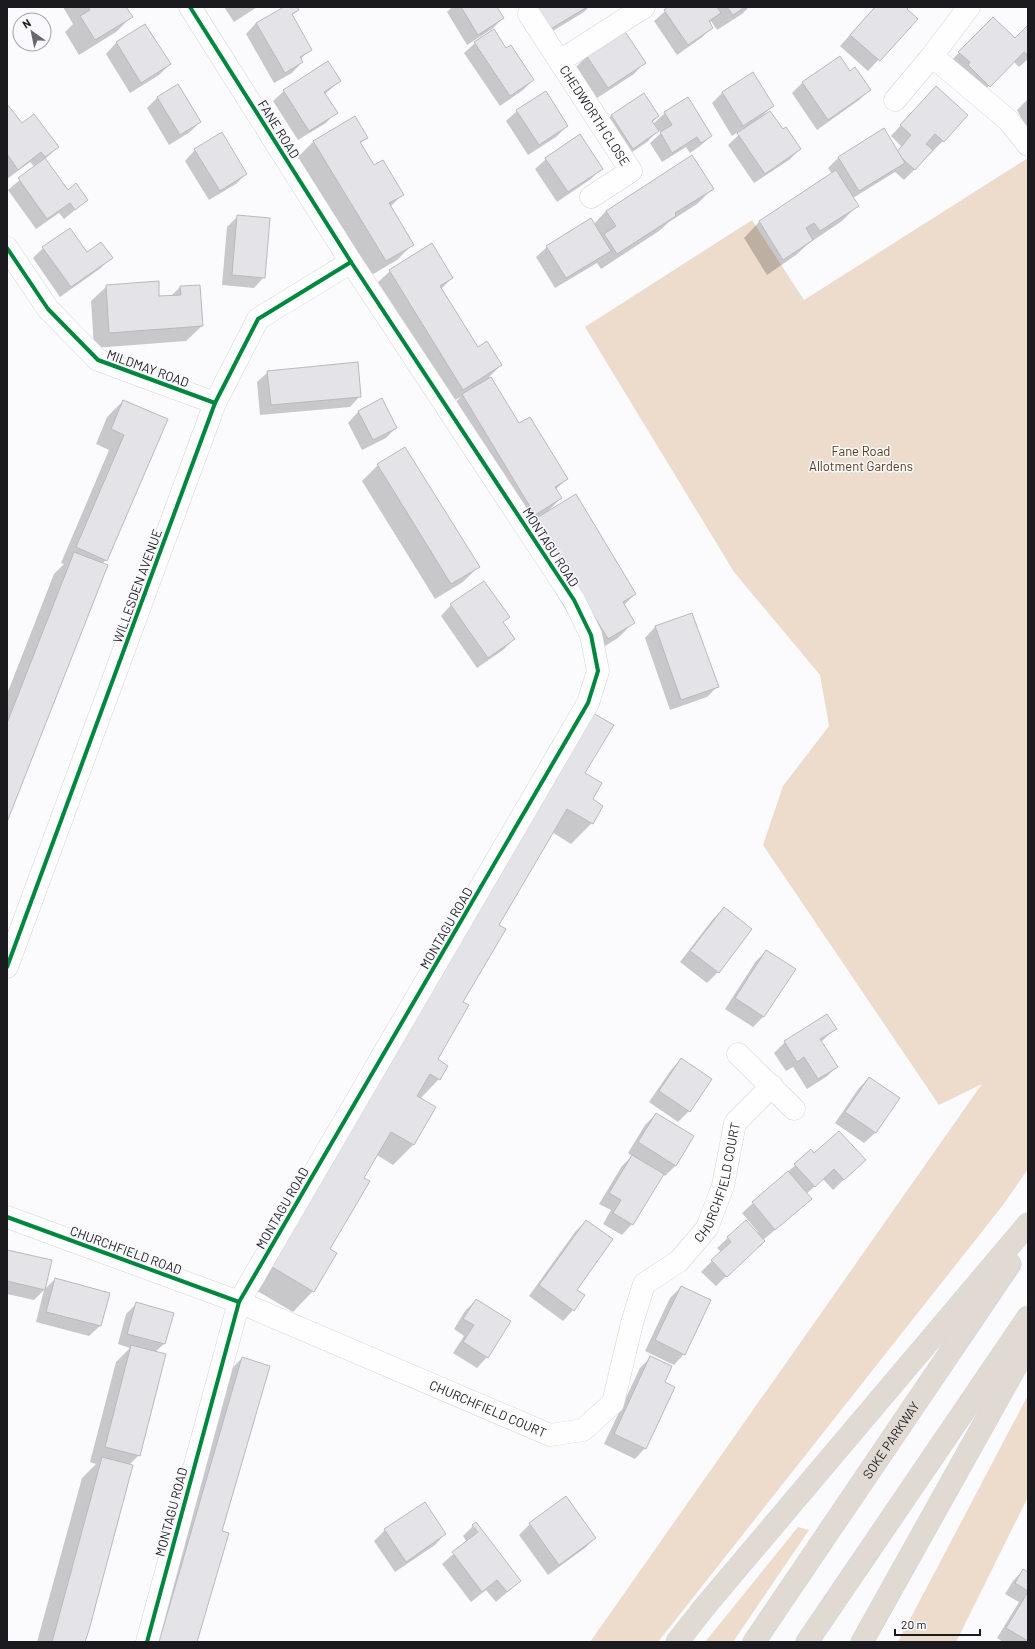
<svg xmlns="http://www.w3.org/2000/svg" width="1035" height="1649" font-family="Barlow,sans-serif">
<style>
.green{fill:#eddccc}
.shadow{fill:#0003}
.building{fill:#e4e4e8;stroke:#bababd}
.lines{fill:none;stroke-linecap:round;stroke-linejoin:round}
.street-casing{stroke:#d6d6d9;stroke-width:23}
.highway-casing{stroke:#d4d4d6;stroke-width:23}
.street{stroke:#fefeff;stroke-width:22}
.highway{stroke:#e0dad3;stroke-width:22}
.cycleway-casing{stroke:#fafafe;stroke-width:6}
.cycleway{stroke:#00873e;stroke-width:4}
.labels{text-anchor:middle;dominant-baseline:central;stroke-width:3;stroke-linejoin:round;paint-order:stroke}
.street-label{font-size:13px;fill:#1b1b1f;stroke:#fafafe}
.park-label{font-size:13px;fill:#593b17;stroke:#fafafe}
</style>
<rect width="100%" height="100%" fill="#fbfbfd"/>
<g class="green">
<polygon points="1028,158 1028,1169 1003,1205 658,1642 590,1642 982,1084 939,1105 763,845 783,786 829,726 820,675 734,572 585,327 752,220 804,300"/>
<polygon points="1028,1395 1028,1497 956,1642 898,1642"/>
<polygon points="798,1527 809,1530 733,1642 705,1642"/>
</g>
<g class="shadow">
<polygon points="63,7 125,7 131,17 116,32 79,55 65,32 73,24"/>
<polygon points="224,7 257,7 234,22"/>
<polygon points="286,7 296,7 298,10 291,16 310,49 300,60 302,62 292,73 274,83 246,34 256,23"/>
<polygon points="452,7 496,7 503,18 492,29 467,45 447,12"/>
<polygon points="527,7 589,7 584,12 538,40"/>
<polygon points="670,7 749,7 742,14 717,30 711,21 709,24 712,28 701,38 677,55 654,21"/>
<polygon points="875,7 908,7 905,10 916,19 868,71 840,46"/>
<polygon points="993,18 1015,39 1028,26 1028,59 1019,67 1013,61 979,96 949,63"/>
<polygon points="145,25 170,64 159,75 130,93 106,54 116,43"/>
<polygon points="475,43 533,80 523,90 500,106 464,53"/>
<polygon points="587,56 644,63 634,74 597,98 576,67"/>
<polygon points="839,57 850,72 870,90 859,100 817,130 792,93 802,83"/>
<polygon points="340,81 325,94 336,112 326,123 298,140 273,101 284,91"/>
<polygon points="178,85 200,122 190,132 169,145 147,108 157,98"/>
<polygon points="722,93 773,106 761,117 783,131 800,149 789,160 754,183 728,145 743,131 742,129 732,136 712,103"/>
<polygon points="643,94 658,116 651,123 656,129 657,128 654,123 665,113 711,136 700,146 690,153 686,147 662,162 650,143 661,133 659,130 647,142 622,159 601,127 611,116"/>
<polygon points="926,98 943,141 904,180 895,172 853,198 858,205 842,221 808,244 796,255 767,275 744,238 759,222 832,174 828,168 838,158 897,152 902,147 891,136"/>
<polygon points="1028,99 1028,139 1019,125 1023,121 1017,110"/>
<polygon points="7,105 22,124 58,147 45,159 68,191 87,200 64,219 59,213 36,229 8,190 35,167 30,162 7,179"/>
<polygon points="517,111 567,126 556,137 528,155 506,121"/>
<polygon points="367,137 360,144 373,167 403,194 390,207 413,244 397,260 370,276 298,157 314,141"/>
<polygon points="195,150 246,174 236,184 209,200 185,161"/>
<polygon points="692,156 712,189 697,204 669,222 659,231 601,269 597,263 555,288 536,257 547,247 594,224 606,211"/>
<polygon points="546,159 602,168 591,179 557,202 535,169"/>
<polygon points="238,216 264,277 254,288 222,285 227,227"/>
<polygon points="43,248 87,254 111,257 101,268 60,297 33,258"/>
<polygon points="390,271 452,278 441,289 477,349 501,365 489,377 519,425 567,479 556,489 561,498 547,512 635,594 623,606 633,623 618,638 592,654 447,410 461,397 447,404 374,286"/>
<polygon points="107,286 158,297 171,296 180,287 202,326 186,341 94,348 91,301"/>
<polygon points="268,372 360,396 350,407 260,415 257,382"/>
<polygon points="382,400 396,428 386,438 362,450 348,423 358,412"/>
<polygon points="123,401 167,420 106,560 102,564 7,819 7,694 54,574 64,564 61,563 109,450 96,444 107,417"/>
<polygon points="378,465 478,567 463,582 435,599 362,481"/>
<polygon points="451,605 508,617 502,623 514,639 503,650 477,668 441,616"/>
<polygon points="691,614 717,687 707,697 670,710 645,638 655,627"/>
<polygon points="584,773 591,800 602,806 592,823 571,844 552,832 497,925 436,1060 439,1079 420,1099 435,1108 413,1145 393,1165 377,1155 363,1178 329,1250 313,1291 293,1312 247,1285"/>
<polygon points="724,908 751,929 718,972 707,983 680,962 713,919"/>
<polygon points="766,951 794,969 763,1017 753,1027 725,1009 756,961"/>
<polygon points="835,1029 821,1042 837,1067 826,1077 807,1089 793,1067 786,1071 774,1053 785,1042"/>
<polygon points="681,1059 689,1111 678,1122 649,1102 671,1070"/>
<polygon points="869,1078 899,1098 875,1133 864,1143 835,1123 859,1088"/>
<polygon points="656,1114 676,1165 665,1176 663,1174 632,1224 622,1235 603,1224 611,1210 599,1204 622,1166 632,1156 628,1153 645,1125"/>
<polygon points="811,1151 814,1154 854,1170 833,1190 823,1179 806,1194 810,1199 800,1209 763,1240 716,1286 701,1272 721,1252 717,1248 746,1221 757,1234 758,1232 742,1213"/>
<polygon points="586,1221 573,1310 563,1321 529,1296 575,1232"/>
<polygon points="7,1251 44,1290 34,1300 7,1294"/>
<polygon points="55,1279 108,1294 100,1326 89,1336 36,1322 44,1290"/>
<polygon points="681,1287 684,1354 674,1365 645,1351 670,1298"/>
<polygon points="476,1300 487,1357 477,1368 453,1353 464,1336 454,1329 465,1311"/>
<polygon points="137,1303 173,1313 164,1344 155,1352 139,1455 129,1465 84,1642 37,1642 82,1478 96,1464 90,1462 116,1362 130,1348 118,1344 126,1314"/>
<polygon points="651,1357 663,1383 645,1448 635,1459 604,1444 640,1368"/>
<polygon points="242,1358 221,1531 196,1642 145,1642 222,1379"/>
<polygon points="566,1498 595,1538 585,1548 548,1575 519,1535 530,1524"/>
<polygon points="424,1503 445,1534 435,1545 395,1572 374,1541 385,1530"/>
<polygon points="473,1526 520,1581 496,1602 486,1590 471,1602 442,1564 467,1542 463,1536"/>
<polygon points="1023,1570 1028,1573 1028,1642 1003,1642 997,1638 1019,1602 1005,1594 1013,1581"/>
</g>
<g class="building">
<polygon points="88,7 126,7 133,17 95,40 80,16 90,10"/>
<polygon points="284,7 297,7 299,10 292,14 312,50 300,57 303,62 285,73 256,23"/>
<polygon points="461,7 497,7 504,18 478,35"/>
<polygon points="534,7 587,7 549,30"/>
<polygon points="668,7 717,7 721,13 709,21 713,28 688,45 664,10"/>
<polygon points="727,7 745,7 733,15"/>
<polygon points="875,7 909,7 907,9 918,19 880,61 850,35"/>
<polygon points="993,17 1015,38 1028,25 1028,55 1024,52 990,87 968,65 970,62 958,52"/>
<polygon points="145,24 171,64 141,83 116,42"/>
<polygon points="494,29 506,48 511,45 534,80 510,96 474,42"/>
<polygon points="624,30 646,63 608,88 586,55"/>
<polygon points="840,56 850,71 855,67 871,90 828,120 802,82"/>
<polygon points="328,61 341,81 324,92 338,113 309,131 283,90"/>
<polygon points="753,72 774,106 743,126 722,92"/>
<polygon points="178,84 201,122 180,135 157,97"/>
<polygon points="936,86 968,115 944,142 935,134 926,144 933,150 915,170 896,153 911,135 900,125"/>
<polygon points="546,91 568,126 539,145 516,110"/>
<polygon points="644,93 659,116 652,121 659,131 633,149 611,115"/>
<polygon points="688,97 712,136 701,143 697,137 672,153 660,132 672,125 664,112"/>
<polygon points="7,104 22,123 34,114 59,147 45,157 41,152 18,170 7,154"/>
<polygon points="770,111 783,129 786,127 801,149 765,174 737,133"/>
<polygon points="355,116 368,138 360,142 374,165 383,160 404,195 389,203 414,245 386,261 313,141"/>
<polygon points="884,128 905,163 859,191 838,157"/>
<polygon points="222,132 247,174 220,191 194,149"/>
<polygon points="580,134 603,169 568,192 545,158"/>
<polygon points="692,155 714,189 675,213 676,216 617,254 604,234 616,226 606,211"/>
<polygon points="45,158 68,190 76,183 88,200 75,210 70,203 47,219 18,178"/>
<polygon points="836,170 859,206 820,231 814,223 806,228 813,240 783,260 759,221"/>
<polygon points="237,215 270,218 265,278 232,275"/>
<polygon points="591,218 611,251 566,278 546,246"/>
<polygon points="70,228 87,252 101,242 113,258 71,287 42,247"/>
<polygon points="432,243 453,278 440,286 478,347 487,341 502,365 463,390 389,270"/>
<polygon points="159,281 159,296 181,295 180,286 200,285 203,326 109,333 106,285"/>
<polygon points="358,362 361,397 271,405 267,371"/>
<polygon points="491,377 519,423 530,417 568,479 555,487 562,498 535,515 462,394"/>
<polygon points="382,398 397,428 373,440 358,411"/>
<polygon points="123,400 168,419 107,561 76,547 124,435 111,429"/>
<polygon points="405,447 480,567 451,584 377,464"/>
<polygon points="576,494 636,594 623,602 635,623 608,639 535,519"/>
<polygon points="74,552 108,565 7,822 7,723"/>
<polygon points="484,581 510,617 503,622 515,639 488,658 450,604"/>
<polygon points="692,613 719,687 681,700 655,626"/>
<polygon points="591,712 614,725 585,773 602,783 593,799 603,806 593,824 567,809 499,925 506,929 463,1002 469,1005 438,1059 448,1066 440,1080 430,1074 417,1096 436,1107 414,1145 391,1132 364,1178 370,1181 330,1249 337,1253 314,1292 267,1264"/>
<polygon points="724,907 752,929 719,973 690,951"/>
<polygon points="766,950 796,969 764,1017 735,998"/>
<polygon points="827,1014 837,1029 820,1039 838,1067 818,1079 804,1057 797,1062 784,1041"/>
<polygon points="681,1058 712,1079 690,1112 659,1091"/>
<polygon points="869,1077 900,1098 876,1133 845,1112"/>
<polygon points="656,1113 694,1136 676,1166 638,1142"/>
<polygon points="839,1131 866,1160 844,1180 834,1169 815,1187 794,1164 811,1149 814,1153"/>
<polygon points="632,1155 664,1174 633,1225 613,1213 621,1200 609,1193"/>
<polygon points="788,1171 812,1199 775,1230 752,1202"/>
<polygon points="586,1220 613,1239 577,1290 585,1295 574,1311 539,1285"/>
<polygon points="746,1220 765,1241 727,1277 711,1260 731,1242 727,1237"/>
<polygon points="7,1250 52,1260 45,1290 7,1281"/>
<polygon points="55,1278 110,1293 101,1326 46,1312"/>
<polygon points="681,1286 711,1300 685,1355 655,1340"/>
<polygon points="476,1299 511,1321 488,1358 463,1342 474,1325 463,1319"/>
<polygon points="136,1302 174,1313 165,1344 127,1334"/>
<polygon points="131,1345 166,1354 140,1456 105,1447"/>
<polygon points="650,1356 672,1366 665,1382 675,1387 646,1449 614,1434"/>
<polygon points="242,1357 270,1366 222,1531 229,1533 197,1642 159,1642"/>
<polygon points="102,1457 133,1465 89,1630 85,1642 52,1642"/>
<polygon points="566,1496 596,1538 559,1565 529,1523"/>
<polygon points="425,1502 446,1534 406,1562 384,1529"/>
<polygon points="476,1522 521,1581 507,1592 497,1580 482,1592 452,1552 478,1532 472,1525"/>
<polygon points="1023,1569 1028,1572 1028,1591 1015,1583"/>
<polygon points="1028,1592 1028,1641 1006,1628"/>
</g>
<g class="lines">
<g class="street-casing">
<g id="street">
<path id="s1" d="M529 14 631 171 591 197"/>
<polyline points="932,56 1008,120 1028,145"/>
<polyline points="560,61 644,7"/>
<polyline points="895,100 932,56 969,7"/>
<polyline points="7,248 48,309 98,360 215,403"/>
<polyline points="7,967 215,403 258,319 351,262"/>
<polyline points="738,1054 794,1109"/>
<path id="s2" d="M7 1217 239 1302 550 1435 583 1430 613 1403 632 1323 644 1284 679 1261 707 1228 723 1186 735 1123 772 1086"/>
<polyline points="147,1642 239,1302 588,703 598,671 591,635 574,600 351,262 190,7"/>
</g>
</g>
<g class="highway-casing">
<g id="highway">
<polyline points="677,1642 707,1604 1028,1224"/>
<path id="s3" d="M754 1642 1010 1264"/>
<polyline points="807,1642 1028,1317"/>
<polyline points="862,1642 1028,1345"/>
</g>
</g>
<use href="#street" class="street"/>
<use href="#highway" class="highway"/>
<g class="cycleway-casing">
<g id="cycleway">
<polyline points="7,248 48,309 98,360 215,403"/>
<polyline points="7,967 215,403 258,319 351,262"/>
<polyline points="7,1217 239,1302"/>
<polyline points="147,1642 239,1302 588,703 598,671 591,635 574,600 351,262 190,7"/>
</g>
</g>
<use href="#cycleway" class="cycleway"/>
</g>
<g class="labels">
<g class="street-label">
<text stroke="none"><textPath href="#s1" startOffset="121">CHEDWORTH CLOSE</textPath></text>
<text transform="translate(279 129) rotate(58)">FANE ROAD</text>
<text transform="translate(148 368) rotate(20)">MILDMAY ROAD</text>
<text transform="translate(551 547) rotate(57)">MONTAGU ROAD</text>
<text transform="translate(137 586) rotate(-70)">WILLESDEN AVENUE</text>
<text transform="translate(446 928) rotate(-60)">MONTAGU ROAD</text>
<text stroke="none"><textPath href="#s2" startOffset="914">CHURCHFIELD COURT</textPath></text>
<text transform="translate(282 1208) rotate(-60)">MONTAGU ROAD</text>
<text transform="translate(126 1250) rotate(20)">CHURCHFIELD ROAD</text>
<text stroke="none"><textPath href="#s2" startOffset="518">CHURCHFIELD COURT</textPath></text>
<text stroke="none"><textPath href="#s3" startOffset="244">SOKE PARKWAY</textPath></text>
<text transform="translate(171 1512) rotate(-75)">MONTAGU ROAD</text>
</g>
<g class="park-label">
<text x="861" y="451">Fane Road<tspan x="861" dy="15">Allotment Gardens</tspan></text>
</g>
</g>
<rect width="1035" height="1649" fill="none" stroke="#1b1b1f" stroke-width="16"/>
<g transform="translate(32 32) rotate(327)"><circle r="19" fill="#fafafe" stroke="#a1a1a5"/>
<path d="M0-3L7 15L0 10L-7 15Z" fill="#69696d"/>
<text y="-6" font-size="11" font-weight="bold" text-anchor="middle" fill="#1b1b1f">N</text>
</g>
<path d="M895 1629v6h85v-6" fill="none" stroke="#1b1b1f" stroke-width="2"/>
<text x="901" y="1629" font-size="12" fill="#1b1b1f" stroke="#fafafe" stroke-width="3" paint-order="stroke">20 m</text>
</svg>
